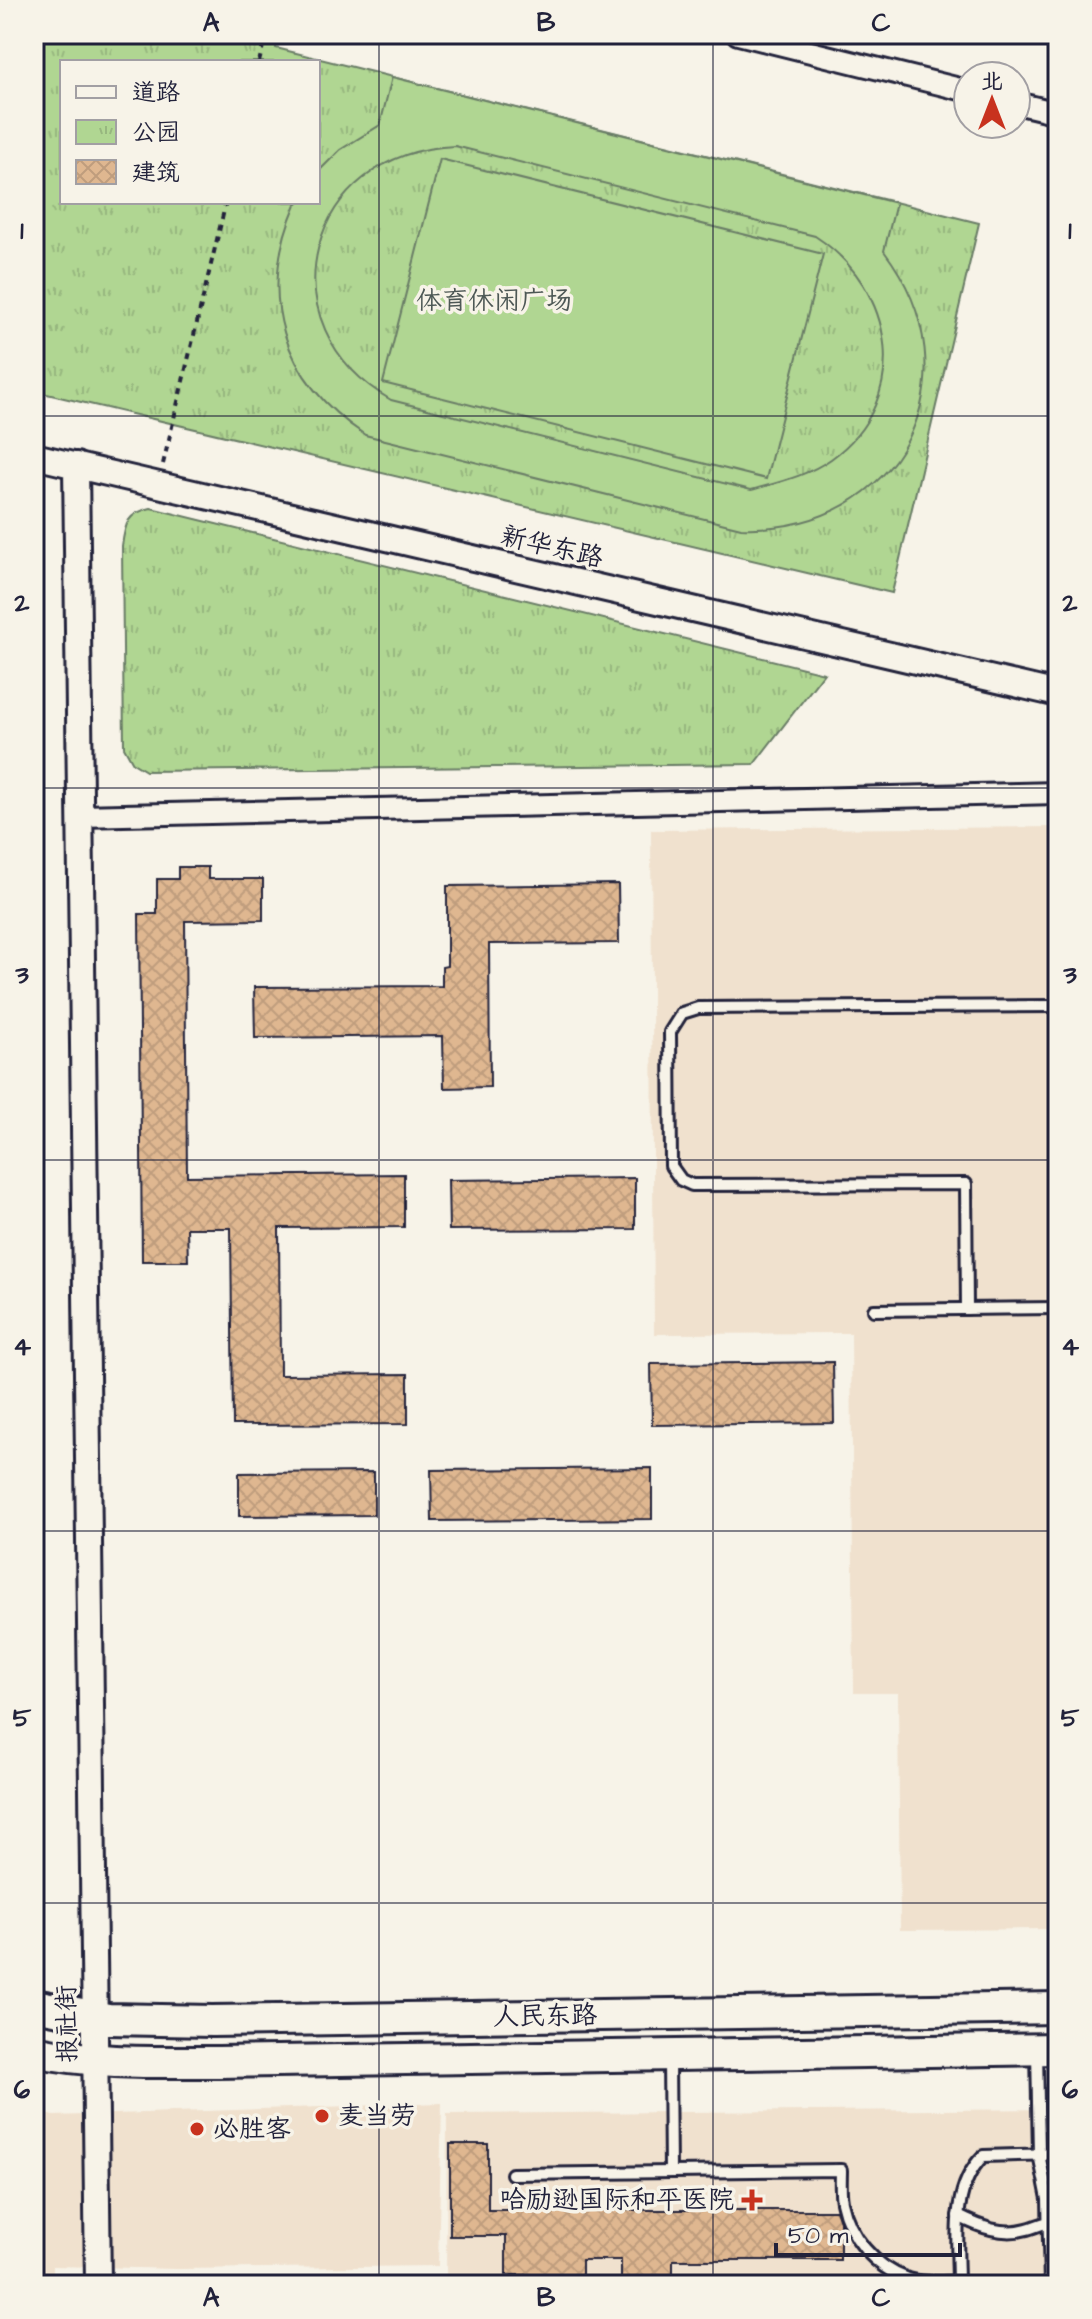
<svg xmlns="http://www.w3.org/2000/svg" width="1092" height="2319" font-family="'Architects Daughter','LXGW WenKai TC',sans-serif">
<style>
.built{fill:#f0e1ce}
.park{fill:url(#park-tufts);stroke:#697c66;stroke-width:2;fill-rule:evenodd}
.garden{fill:#b0d692;stroke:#697c66;stroke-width:2;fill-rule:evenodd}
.building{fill:url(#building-cross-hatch);stroke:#22223b;stroke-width:2}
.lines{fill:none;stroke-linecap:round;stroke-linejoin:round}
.service-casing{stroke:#22223b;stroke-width:16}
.minor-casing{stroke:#22223b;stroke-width:26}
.tertiary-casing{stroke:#22223b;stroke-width:30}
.primary-casing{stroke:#22223b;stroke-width:36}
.path{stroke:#22223b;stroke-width:4;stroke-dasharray:6 6;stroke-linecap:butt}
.service{stroke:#f7f3e8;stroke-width:10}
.minor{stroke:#f7f3e8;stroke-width:20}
.tertiary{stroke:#f7f3e8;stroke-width:24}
.primary{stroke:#f7f3e8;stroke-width:30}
.grid{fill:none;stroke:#22223b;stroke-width:2;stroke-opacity:0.55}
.poi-dot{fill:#c8321e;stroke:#f7f3e8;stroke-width:3}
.labels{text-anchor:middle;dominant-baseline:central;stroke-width:7;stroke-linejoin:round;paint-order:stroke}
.park-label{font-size:26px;fill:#4d5855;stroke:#f7f3e8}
.street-label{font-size:26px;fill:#22223b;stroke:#f7f3e8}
.poi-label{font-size:26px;fill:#22223b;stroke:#f7f3e8;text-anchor:start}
.neatline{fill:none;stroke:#22223b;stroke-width:3}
.grid-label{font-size:26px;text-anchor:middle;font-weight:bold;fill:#22223b}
</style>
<defs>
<pattern id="park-tufts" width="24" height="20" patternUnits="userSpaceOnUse" patternTransform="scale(2)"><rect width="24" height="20" fill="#b0d692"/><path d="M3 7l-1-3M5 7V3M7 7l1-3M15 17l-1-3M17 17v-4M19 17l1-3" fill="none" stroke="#97b77f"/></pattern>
<pattern id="building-cross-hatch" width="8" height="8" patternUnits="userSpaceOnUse" patternTransform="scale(2)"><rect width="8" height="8" fill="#dfb790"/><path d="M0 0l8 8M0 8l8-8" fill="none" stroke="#bf9d7d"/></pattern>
</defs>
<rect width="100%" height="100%" fill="#f7f3e8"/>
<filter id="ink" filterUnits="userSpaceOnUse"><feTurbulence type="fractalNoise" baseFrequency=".0125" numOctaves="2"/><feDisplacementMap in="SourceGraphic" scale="16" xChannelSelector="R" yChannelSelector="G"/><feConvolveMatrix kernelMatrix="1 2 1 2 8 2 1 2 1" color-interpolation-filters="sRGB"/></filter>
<g filter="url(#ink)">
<g class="built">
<polygon points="1058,827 1058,1929 900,1930 898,1693 854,1693 851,1333 654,1334 651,830"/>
<polygon points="442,2103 438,2266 177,2269 53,2266 53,2285 34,2285 34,2110 54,2116"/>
<polygon points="1058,2109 1058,2285 446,2285 447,2114"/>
</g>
<g class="park">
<path d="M34 34H278L276 48 979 223 892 593 34 391ZM62 62H318V202H62Z"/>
<path d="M151 508 824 673 754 764 146 771 133 763 124 747 122 546C125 524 127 513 151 508Z"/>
</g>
<g class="garden">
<path d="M392 77 896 203 884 251C980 378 900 534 741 528L365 435C282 380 256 296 296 204L298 202H318V172L340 150 380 125ZM455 146 815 236C895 288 914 399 831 459 807 476 779 482 751 490L391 400C261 326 306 152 455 146Z"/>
<polygon points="440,159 823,254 766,479 383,383"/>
</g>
<g class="building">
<polygon points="178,867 208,867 208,879 263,879 263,920 185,921 187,1176 404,1174 404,1227 279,1228 280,1375 408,1374 408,1424 233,1425 231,1228 187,1228 188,1261 142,1261 139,914 157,914 157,879 178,879"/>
<polygon points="618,884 619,943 489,944 490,1087 444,1088 443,1036 255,1038 254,987 442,986 442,967 447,966 447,886"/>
<polygon points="635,1178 635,1229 449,1230 448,1180"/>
<polygon points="833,1362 834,1423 652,1425 651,1364"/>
<polygon points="652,1468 652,1519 432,1521 431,1470"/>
<polygon points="374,1472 374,1515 239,1516 239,1473"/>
<polygon points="450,2144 488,2144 488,2210 836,2210 840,2221 840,2260 673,2260 673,2279 621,2279 621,2260 582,2260 582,2275 570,2275 570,2285 532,2285 532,2275 506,2275 506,2236 450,2236"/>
</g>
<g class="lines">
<g class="service-casing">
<g id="service">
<polyline points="967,1309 966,1184 692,1185 681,1180 671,1166 670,1032 682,1013 698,1008 1058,1006"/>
<polyline points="874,1310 1058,1308"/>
<polyline points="1037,2052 1039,2154 1048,2199 1050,2285"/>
<polyline points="669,2058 670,2172"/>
<path d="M512 2174 841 2170C841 2180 840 2192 842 2202 849 2236 874 2267 908 2279 923 2284 943 2281 958 2282"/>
<path d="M958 2216C980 2227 1003 2236 1027 2229 1038 2226 1046 2221 1058 2221"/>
<path d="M958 2285C958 2242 950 2189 983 2156L1058 2154"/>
</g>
</g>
<g class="minor-casing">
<g id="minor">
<polyline points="738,34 968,91"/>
<polyline points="1016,103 1058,113"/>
<polyline points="80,816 1058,793"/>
</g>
</g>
<g class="tertiary-casing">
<g id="tertiary">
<polyline points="34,456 1058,694"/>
<polyline points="76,465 98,2285"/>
</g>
</g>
<g class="primary-casing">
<g id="primary">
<polyline points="34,2005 108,2019 212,2021 1058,2008"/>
<path d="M34 2051C95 2064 156 2062 218 2062L1058 2049"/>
</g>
</g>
<g class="path">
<polyline points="259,62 266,34"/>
<polyline points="163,464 226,202"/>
</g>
<use href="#service" class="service"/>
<use href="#minor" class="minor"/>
<use href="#tertiary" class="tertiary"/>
<use href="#primary" class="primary"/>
</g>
</g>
<path class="grid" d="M379 34V2285M713 34V2285M34 416H1058M34 788H1058M34 1160H1058M34 1531H1058M34 1903H1058"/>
<g class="poi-dot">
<circle cx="322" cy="2116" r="8"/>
<circle cx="197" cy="2129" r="8"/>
<path d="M748 2188h8v8h8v8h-8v8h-8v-8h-8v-8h8z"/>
</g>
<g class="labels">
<g class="park-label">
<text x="494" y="301">体育休闲广场</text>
</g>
<g class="street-label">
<text transform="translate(552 547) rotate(13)">新华东路</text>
<text transform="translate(545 2016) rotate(-1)">人民东路</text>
<text transform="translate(67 2024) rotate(-91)">报社街</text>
</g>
<g class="poi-label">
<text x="338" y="2116">麦当劳</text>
<text x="213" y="2129">必胜客</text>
<text x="734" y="2200" text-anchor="end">哈励逊国际和平医院</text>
</g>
</g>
<rect width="1092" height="2319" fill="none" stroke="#f7f3e8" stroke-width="88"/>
<rect x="60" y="60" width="260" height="144" fill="#f7f3e8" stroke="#a29fa3" stroke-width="2"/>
<rect x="76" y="86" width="40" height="12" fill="#f7f3e8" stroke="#a29fa3" stroke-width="2"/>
<text x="132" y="100" font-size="24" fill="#22223b">道路</text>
<rect x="76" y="120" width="40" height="24" fill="url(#park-tufts)" stroke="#a29fa3" stroke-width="2"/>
<text x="132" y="140" font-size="24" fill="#22223b">公园</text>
<rect x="76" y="160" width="40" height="24" fill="url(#building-cross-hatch)" stroke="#a29fa3" stroke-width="2"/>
<text x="132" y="180" font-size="24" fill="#22223b">建筑</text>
<g transform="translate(992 100)"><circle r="38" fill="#f7f3e8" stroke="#a29fa3" stroke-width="2"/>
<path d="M0-6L14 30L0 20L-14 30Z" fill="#c8321e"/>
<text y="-12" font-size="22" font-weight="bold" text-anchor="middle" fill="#22223b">北</text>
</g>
<path d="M776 2243v12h184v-12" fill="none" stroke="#22223b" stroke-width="4"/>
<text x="788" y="2243" font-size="24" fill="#22223b" stroke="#f7f3e8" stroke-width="6" paint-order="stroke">50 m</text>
<rect x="44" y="44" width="1004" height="2231" class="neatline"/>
<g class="grid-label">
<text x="211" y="31">A</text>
<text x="546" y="31">B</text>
<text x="881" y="31">C</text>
<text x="22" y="239">1</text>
<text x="1070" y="239">1</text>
<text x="22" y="611">2</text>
<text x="1070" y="611">2</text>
<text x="22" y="983">3</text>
<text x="1070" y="983">3</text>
<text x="22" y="1355">4</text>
<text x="1070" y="1355">4</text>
<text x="22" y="1726">5</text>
<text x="1070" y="1726">5</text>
<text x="22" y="2098">6</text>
<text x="1070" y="2098">6</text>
<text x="211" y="2306">A</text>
<text x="546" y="2306">B</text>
<text x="881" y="2306">C</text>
</g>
</svg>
